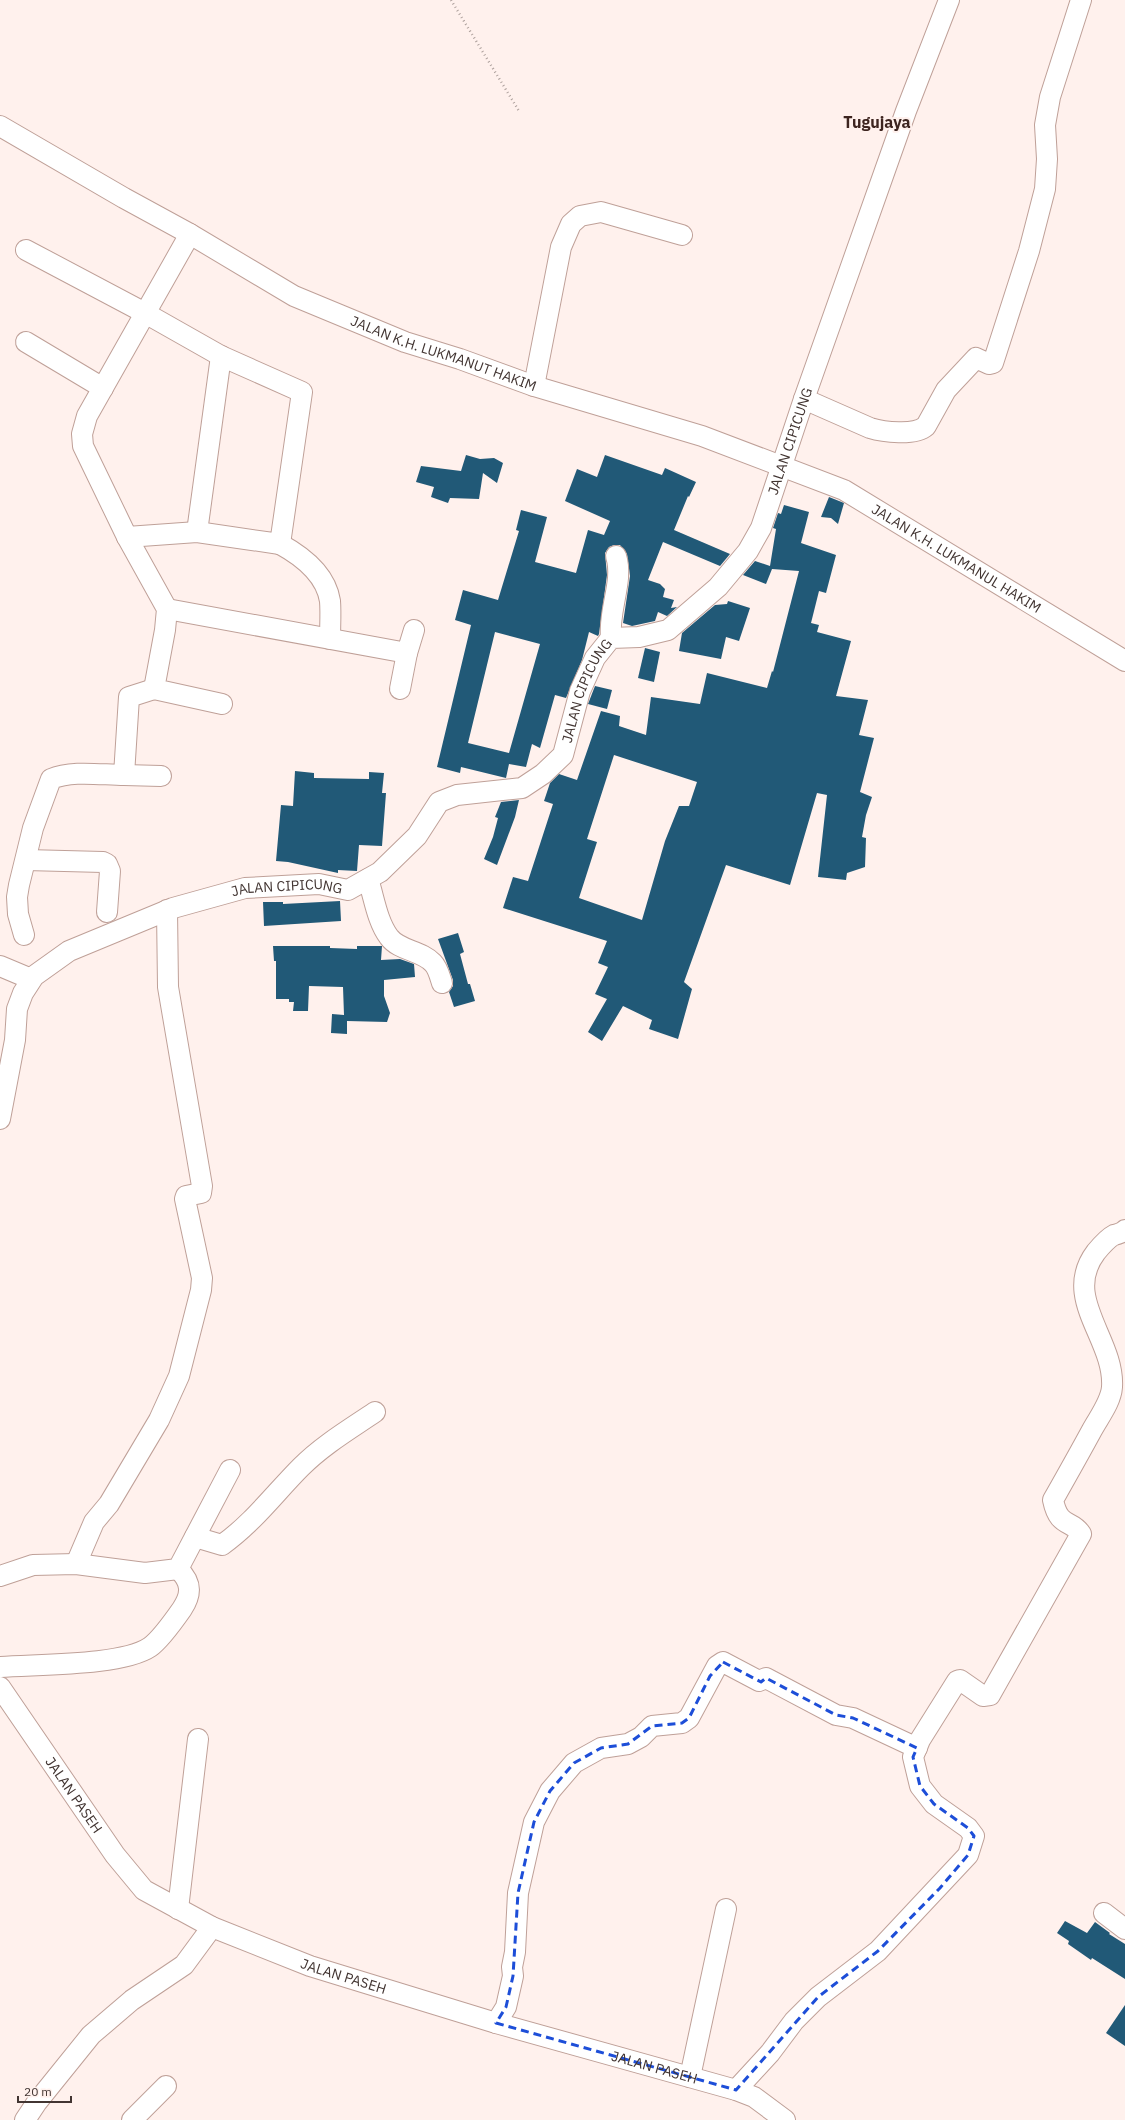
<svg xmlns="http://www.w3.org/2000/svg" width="1125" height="2120" font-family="'IBM Plex Sans',sans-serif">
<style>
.building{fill:#215977;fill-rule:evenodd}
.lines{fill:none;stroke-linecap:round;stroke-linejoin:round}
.minor-casing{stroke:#bfa098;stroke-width:22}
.path{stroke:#aea19d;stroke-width:2.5;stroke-dasharray:1 3;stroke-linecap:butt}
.minor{stroke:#fff;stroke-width:20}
.marked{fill:none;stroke:#1d4ed8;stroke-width:3;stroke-dasharray:8 5;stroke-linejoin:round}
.labels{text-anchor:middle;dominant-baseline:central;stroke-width:4;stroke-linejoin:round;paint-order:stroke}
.street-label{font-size:14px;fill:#423532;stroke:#fff1ed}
.quarter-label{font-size:16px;font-weight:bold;fill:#3d241f;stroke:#fff1ed}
</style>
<rect width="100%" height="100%" fill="#fff1ed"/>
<g class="building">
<polygon points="466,455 480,459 494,458 503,463 497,483 483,473 479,499 450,498 448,503 431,497 434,487 416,482 421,466 461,471"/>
<path d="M605 455 662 475 665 468 696 482 689 497 688 496 674 530 730 554 720 566 663 542 648 580 660 584 665 589 663 597 674 600 671 608 677 607 667 616 658 612 655 621 632 626 623 623 630 576 627 554 620 545H614L609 547 605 553 607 575 599 634 598 636 589 632 582 660 566 698 555 695 540 748 532 744 526 767 509 764 506 778 461 767 460 773 437 767 471 625 455 620 463 590 498 600 519 531 516 530 521 510 547 517 535 562 576 573 588 530 604 535 610 521 565 501 577 469 597 477ZM495 632 540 644 509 753 468 743Z"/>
<polygon points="829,497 844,503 838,524 831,518 821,517"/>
<path d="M784 505 809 512 801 543 836 555 826 593 819 591 811 623 819 625 817 632 851 641 836 696 868 700 859 735 874 738 860 792 872 797 866 815 862 837 866 838 865 867 847 873 846 880 818 877 827 795 817 793 790 885 726 865 684 982 692 989 678 1039 649 1029 652 1020 623 1006 602 1041 588 1032 607 999 595 994 608 967 598 963 607 941 503 908 513 877 528 881 553 804 544 801 550 783 559 774 577 780 601 711 620 716 619 726 646 735 651 697 700 704 707 673 767 688 772 671 773 672 799 571 772 569 766 584 743 575 755 561 770 566 776 529 773 528 778 513 781 514ZM614 755 697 782 689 806H679L665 841 642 920 579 898 597 842 587 839Z"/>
<polygon points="728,601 750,608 739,641 726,637 721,659 679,651 682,633 715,605 727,604"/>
<polygon points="645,648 660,652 654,682 638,678"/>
<polygon points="595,686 612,690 607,709 588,704"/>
<polygon points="295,771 314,773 314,778 369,779 369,772 384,773 382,793 386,793 382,846 359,845 357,871 338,870 338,873 288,862 276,861 281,805 293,806"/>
<polygon points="519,800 515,817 497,865 484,859 493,837 498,818 495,817 501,802"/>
<polygon points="340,901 341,921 264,926 263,902 283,902 283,904"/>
<polygon points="458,933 464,952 460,954 468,984 470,984 475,1001 454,1007 449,992 453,986 453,980 438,939"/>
<polygon points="273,946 330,946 330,948 357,949 357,946 382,946 381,960 400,959 414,964 415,977 384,980 384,996 390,1013 387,1022 347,1021 347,1034 331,1033 332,1014 344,1015 343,987 309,986 308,1011 293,1011 294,1002 289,1002 289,999 276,999 276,961 274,961"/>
<polygon points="1065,1921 1087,1933 1095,1922 1110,1933 1109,1934 1125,1944 1125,1979 1092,1958 1091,1960 1068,1944 1069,1941 1057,1933"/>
<polygon points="1125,2005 1125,2046 1106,2033"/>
</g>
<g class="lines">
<g class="minor-casing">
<g id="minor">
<path id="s1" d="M0 126 124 198 190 234 294 296 405 342 460 359 534 386 702 436 844 490 1125 661"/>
<polyline points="190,234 87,416 82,434 83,446 127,537 167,609 165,630 154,689 222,704"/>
<polyline points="26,250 145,313 221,356 302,392 280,544 197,532 127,537"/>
<polyline points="26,342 103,388"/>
<polyline points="534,386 561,247 571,224 580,216 601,212 682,235"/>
<path d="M804 399 870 428C883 432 915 436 926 426L946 390 976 358 989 364 993 363 1029 251 1045 189 1047 159 1045 125 1050 97 1081 0"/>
<polyline points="197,532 221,356"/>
<path d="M280 544C302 556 326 575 330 601 331 613 330 627 330 639"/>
<polyline points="167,609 407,653 414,630"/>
<path d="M611 638C608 610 624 581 616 556"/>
<polyline points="400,689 407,653"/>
<polyline points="124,775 161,776"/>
<polyline points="26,860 103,862 107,864 110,871 107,912"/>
<path d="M368 879C374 897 377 921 389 937 399 951 421 950 433 963 438 968 440 977 442 983"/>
<path d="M24 935 18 914 17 897 19 885 33 828 51 779C72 770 102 775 124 775L129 697 154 689"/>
<polyline points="0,966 31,979"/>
<path id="s2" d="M0 1119 15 1040 17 1009 23 993 34 976 69 951 173 908 245 888 319 884 348 890 380 872 417 836 439 802 457 795 522 788 543 774 563 755 580 691 595 658 611 638 639 637 668 630 718 587 748 551 761 528 804 399 906 111 949 0"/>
<path d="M195 1537 222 1545C253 1523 275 1493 301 1467 323 1445 350 1429 375 1412"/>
<polyline points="76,1564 94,1522 109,1504 159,1420 179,1376 201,1290 202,1278 185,1199 186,1196 201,1193 202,1186 168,987 167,910"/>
<polyline points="0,1576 33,1565 76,1564 145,1573 178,1569 230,1470"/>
<path d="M0 1667C37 1664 122 1666 150 1647 160 1640 175 1619 182 1609 192 1594 192 1582 178 1569"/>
<path id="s3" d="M0 1687 115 1855 144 1890 212 1927 310 1966 496 2023 736 2090 754 2097 785 2120"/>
<polyline points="178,1909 198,1739"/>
<polyline points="1104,1913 1125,1929"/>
<polyline points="496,2023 506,2007 513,1976 512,1967 515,1952 518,1893 534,1822 550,1791 574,1763 601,1748 628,1744 641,1737 652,1726 682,1723 689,1718 717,1666 723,1662 759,1681 766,1678 836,1715 853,1718 917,1748"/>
<polyline points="690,2077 726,1909"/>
<path d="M736 2090 770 2053 794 2021 818 1997 878 1951 968 1855 974 1836 968 1828 934 1804 920 1786 913 1757 920 1740 957 1681 960 1680 983 1696 990 1695 1081 1534C1072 1519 1059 1529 1053 1500 1066 1477 1079 1454 1092 1430 1099 1417 1111 1402 1112 1387 1115 1339 1061 1298 1096 1252 1101 1246 1108 1238 1114 1235 1118 1234 1122 1233 1125 1230"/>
<polyline points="25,2120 37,2102 91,2035 132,2000 184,1965 212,1927"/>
<polyline points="132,2120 166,2086"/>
</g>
</g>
<polyline class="path" points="451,0 519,111"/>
<use href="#minor" class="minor"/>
</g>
<path class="marked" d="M723 1662 761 1682 766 1678 836 1715 853 1718 917 1748 913 1757 920 1786 934 1804 968 1828 974 1836 968 1855 940 1888 878 1951 818 1997 736 2090 496 2023 506 2007 513 1976 518 1893 534 1822 550 1791 574 1763 601 1748 628 1744 652 1726 682 1723 689 1718 710 1676Z"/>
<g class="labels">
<g class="street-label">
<text stroke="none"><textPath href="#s1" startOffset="500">JALAN K.H. LUKMANUT HAKIM</textPath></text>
<text stroke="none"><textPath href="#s2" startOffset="1166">JALAN CIPICUNG</textPath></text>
<text stroke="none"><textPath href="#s1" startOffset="1055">JALAN K.H. LUKMANUL HAKIM</textPath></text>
<text stroke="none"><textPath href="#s2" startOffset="818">JALAN CIPICUNG</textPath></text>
<text stroke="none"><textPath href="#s2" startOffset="421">JALAN CIPICUNG</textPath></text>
<text stroke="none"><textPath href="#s3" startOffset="131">JALAN PASEH</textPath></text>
<text stroke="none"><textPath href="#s3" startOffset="467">JALAN PASEH</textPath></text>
<text stroke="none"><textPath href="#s3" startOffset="791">JALAN PASEH</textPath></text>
</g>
<g class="quarter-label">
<text x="877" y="122">Tugujaya</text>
</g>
</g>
<path d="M18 2096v6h53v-6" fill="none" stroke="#423532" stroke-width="2"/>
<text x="24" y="2096" font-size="12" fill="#423532" stroke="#fff1ed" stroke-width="3" paint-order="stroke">20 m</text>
</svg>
